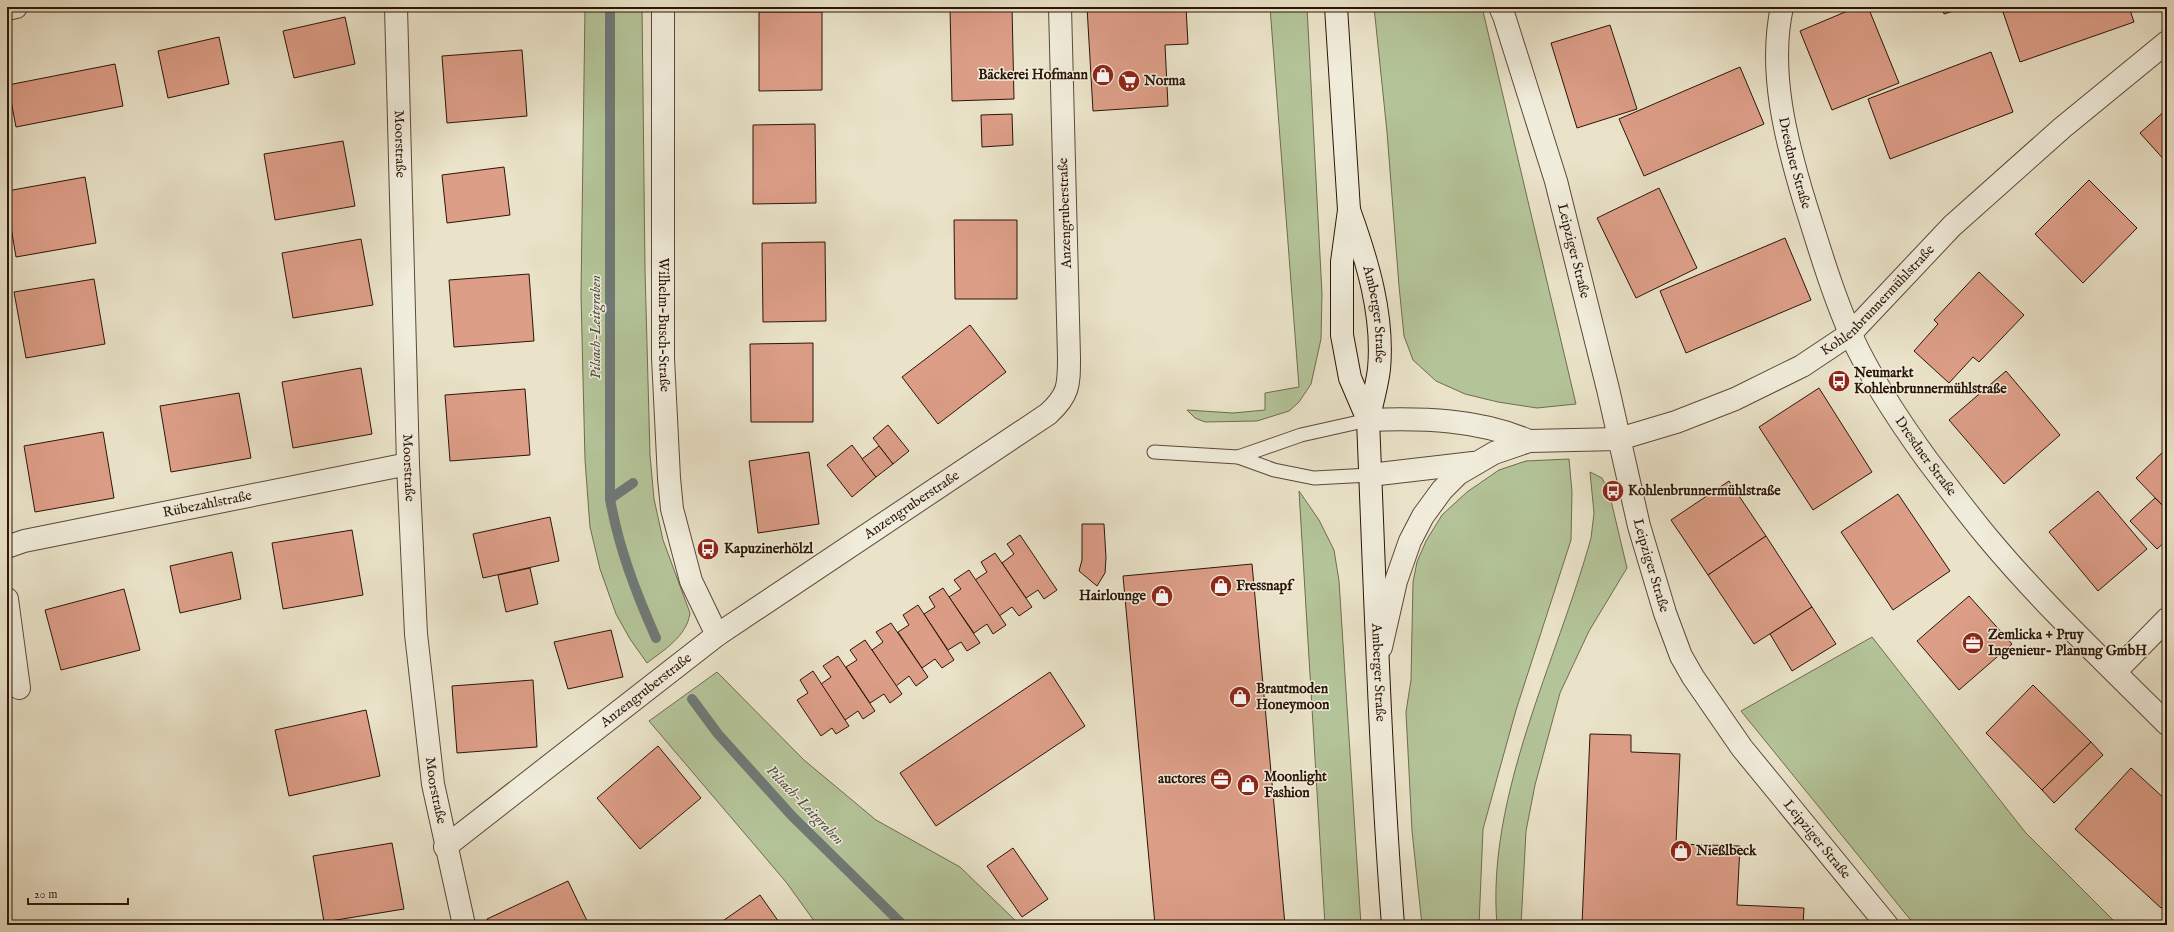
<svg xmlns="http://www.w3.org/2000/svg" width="2174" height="932" font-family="'IM FELL English',serif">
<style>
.green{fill:#b4c499;stroke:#706c50}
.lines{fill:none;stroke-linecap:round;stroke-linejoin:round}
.stream{stroke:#6f7976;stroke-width:10}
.building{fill:#dd9e88;stroke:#2c1507}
.lane-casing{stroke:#5c4838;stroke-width:15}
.street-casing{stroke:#5c4838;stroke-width:24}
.secondary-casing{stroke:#2c1507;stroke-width:24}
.lane{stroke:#f1eddc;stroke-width:13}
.street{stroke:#f1eddc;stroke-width:22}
.secondary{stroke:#f1eddc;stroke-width:22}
.labels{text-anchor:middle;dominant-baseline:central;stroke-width:3;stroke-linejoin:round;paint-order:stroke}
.poi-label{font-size:14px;font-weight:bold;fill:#2c1507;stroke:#f1eddc;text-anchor:start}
.street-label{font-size:14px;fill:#2c1507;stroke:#f1eddc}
.water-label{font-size:15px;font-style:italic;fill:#534f48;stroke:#f1eddc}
</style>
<rect width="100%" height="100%" fill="#eae3c9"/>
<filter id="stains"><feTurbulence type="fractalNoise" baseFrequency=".005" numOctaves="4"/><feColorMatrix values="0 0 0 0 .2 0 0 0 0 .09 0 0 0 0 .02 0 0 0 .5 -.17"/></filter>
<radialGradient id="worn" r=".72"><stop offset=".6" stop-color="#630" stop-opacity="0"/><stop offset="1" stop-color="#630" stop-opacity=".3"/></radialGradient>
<g class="green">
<path d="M585 7H642L645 270 650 455 654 499 663 540 690 613C687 636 664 650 647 663L630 639 616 614 600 569 590 527 585 460 581 295Z"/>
<polygon points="1270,7 1307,7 1322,294 1321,339 1311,384 1299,402 1289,411 1257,421 1205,422 1195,418 1187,410 1233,413 1265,410 1265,393 1299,387"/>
<polygon points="1374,7 1482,7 1576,404 1537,408 1498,402 1465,394 1436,381 1413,360 1404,336 1399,286 1387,132"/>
<polygon points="1569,459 1572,492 1571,540 1516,710 1483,829 1479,925 1422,925 1412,831 1406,712 1411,680 1413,582 1417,562 1426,541 1442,515 1467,492 1499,470 1526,461"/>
<path d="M1590 472 1602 478 1609 492 1627 568 1589 631 1560 693 1535 785 1526 831 1521 925H1497C1486 796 1557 661 1591 538L1594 513Z"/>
<polygon points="1299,491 1319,520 1334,550 1339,581 1361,925 1325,925"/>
<polygon points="1872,637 2025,832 2118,925 1917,925 1909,918 1741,711"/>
<polygon points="717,672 804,760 876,820 960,867 1020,925 817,925 786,882 649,721"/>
</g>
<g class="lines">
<g class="stream">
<path d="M610 7V499C619 549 636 593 656 638"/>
<polyline points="610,499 633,483"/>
<polyline points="692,699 718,734 792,816 903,925"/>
</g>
</g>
<g class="building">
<polygon points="950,7 1012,7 1014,99 952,101"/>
<polygon points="1087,7 1186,7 1188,44 1165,45 1168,106 1093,111"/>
<polygon points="1857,7 1868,7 1899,83 1832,110 1800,31"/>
<polygon points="1942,7 1966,7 1944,14"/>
<polygon points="2016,7 2129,7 2134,22 2020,62 2003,12"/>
<polygon points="759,12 822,12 822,90 759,91"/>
<polygon points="345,17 355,64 294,78 283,31"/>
<polygon points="1610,25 1637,109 1577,128 1551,43"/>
<polygon points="219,37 229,84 168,98 158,51"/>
<polygon points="522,50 527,116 447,123 442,56"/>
<polygon points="1991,52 2013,112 1890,159 1868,99"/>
<polygon points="115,64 123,106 16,127 8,85"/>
<polygon points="1740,67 1764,124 1644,176 1619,119"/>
<polygon points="2167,109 2167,163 2140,133"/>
<polygon points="1012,114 1013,145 982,147 981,115"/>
<polygon points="815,124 816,203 753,204 753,125"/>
<polygon points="343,141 355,206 275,220 264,154"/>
<polygon points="504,167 510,215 447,223 442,175"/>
<polygon points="85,177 96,243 16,257 7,203 7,191"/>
<polygon points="2089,180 2137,228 2083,283 2035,234"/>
<polygon points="1659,188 1697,268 1636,298 1597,218"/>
<polygon points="954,220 1017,220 1017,299 955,299"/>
<polygon points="1785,238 1811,300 1686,353 1660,291"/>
<polygon points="361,239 373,305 293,318 282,253"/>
<polygon points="825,242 826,321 763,322 762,243"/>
<polygon points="1979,272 2024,315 1979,362 1973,357 1949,383 1914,351 1938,324 1934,320"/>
<polygon points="529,274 534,341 454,347 449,280"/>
<polygon points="94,279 105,344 26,358 14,292"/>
<polygon points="970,325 1006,372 938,424 902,377"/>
<polygon points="813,343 813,422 751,422 750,344"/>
<polygon points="361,368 372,434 293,448 282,382"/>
<polygon points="2006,371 2060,435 2004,484 1949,420"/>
<polygon points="1819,388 1872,472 1813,510 1759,427"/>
<polygon points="525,389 530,455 450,461 445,395"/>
<polygon points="239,393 251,458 171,472 160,406"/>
<polygon points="888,425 909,451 893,464 873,438"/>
<polygon points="103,432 114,498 35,512 24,446"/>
<polygon points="852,445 876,477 852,497 827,465"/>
<polygon points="879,446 893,464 876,477 862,459"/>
<polygon points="2167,448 2167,510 2136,478"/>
<polygon points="809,452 819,524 758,533 749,461"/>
<polygon points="1729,481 1766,536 1708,575 1671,520"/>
<polygon points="2098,491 2147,549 2098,591 2049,532"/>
<polygon points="1898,494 1950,571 1893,610 1841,532"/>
<polygon points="2155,498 2167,510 2167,540 2157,549 2130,521"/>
<polygon points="550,517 559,561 483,578 473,534"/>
<polygon points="1082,524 1104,524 1106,558 1105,573 1097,586 1079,571 1082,560"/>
<polygon points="352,530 363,595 283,609 272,543"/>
<polygon points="1020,535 1057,590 1044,599 1038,590 1026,598 1002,563 1014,554 1007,544"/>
<polygon points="1766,536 1812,607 1754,644 1708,575"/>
<polygon points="232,552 241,599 180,613 170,566"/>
<polygon points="995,553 1032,607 1019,616 1012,607 999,616 975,580 987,572 981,562"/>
<polygon points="1252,564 1285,925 1155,925 1123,576"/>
<polygon points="530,568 538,604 506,612 498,575"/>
<polygon points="969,570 1006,625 993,634 987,624 974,633 949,597 961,589 954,580"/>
<polygon points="943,588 980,643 967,651 961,642 948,650 924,614 935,607 929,597"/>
<polygon points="124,589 140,650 61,670 45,610"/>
<polygon points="1969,596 2012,644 1959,690 1917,641"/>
<polygon points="918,605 954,660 942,668 935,659 922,668 898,632 909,625 903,615"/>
<polygon points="1812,607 1836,644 1792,671 1770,634"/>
<polygon points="891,623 928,677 916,686 909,676 896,686 872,650 883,642 876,632"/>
<polygon points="611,630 623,677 568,689 554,642"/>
<polygon points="865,640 902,694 890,703 884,694 870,703 846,667 857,660 850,650"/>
<polygon points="838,656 875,711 863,719 858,711 845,720 821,684 831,677 823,666"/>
<polygon points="813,671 849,726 836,734 832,728 821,736 797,700 808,693 800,680"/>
<polygon points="1050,672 1085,726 936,826 900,773"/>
<polygon points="533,680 537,747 457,753 452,686"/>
<polygon points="2033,685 2091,742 2042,790 1986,733"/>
<polygon points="366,710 380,776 289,796 275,730"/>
<polygon points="1590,734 1631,735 1631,752 1680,754 1676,844 1740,846 1737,905 1804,908 1803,925 1582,925"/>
<polygon points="2091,742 2103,755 2054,803 2042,790"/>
<polygon points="658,746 701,798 640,849 597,798"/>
<polygon points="2131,768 2167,801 2167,823 2165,825 2167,827 2167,902 2161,908 2075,829"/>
<polygon points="392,843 404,909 324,922 313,856"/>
<polygon points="1013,848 1048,899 1022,917 987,866"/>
<polygon points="568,881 589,925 490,925 487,919"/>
<polygon points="760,895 781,925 717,925"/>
</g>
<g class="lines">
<g class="lane-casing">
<g id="lane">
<polyline points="1154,452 1238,457 1274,470 1314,478 1370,475"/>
<polyline points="1238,457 1301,435 1368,420"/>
</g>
</g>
<g class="street-casing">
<g id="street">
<path id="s1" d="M396 7 408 464 416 634 433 784 464 925"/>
<path id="s2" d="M663 7V358L669 478 672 509 691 581 717 635"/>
<path id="s3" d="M1500 7 1504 16 1556 181 1608 389 1639 526 1665 613 1681 656 1693 677 1742 748 1887 925"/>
<path id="s4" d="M1782 7C1768 71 1786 141 1805 203 1819 247 1832 292 1851 335 1871 379 1899 421 1928 461 1948 487 1967 513 1988 538 2043 604 2106 663 2167 724"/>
<polyline points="7,9 16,7"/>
<path d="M1368 420C1423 418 1478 419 1529 441"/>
<polyline points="1370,475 1473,463"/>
<path id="s5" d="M7 547 24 541 408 464"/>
<polyline points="7,599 19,688"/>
<path id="s6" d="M1381 647 1396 581 1410 541 1423 516 1442 490 1458 474 1494 453 1529 441 1619 439 1676 422 1735 399 1802 366 1850 334 1952 226 2062 128 2167 42"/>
<polyline points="2115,672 2167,619"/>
<path id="s7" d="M445 847 717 635 1048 414C1069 395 1069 385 1069 358L1060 7"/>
</g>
</g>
<g class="secondary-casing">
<g id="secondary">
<polyline points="1336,7 1349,210 1342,262 1342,335 1350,378 1368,420"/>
<path id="s8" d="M1349 210C1367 260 1384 315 1379 369 1377 386 1372 403 1368 420 1375 588 1380 757 1393 925"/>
</g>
</g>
<use href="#lane" class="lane"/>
<use href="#street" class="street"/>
<use href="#secondary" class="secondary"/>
</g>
<defs>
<g id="shop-disc" transform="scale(1.15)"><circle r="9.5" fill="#8f2418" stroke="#f1eddc"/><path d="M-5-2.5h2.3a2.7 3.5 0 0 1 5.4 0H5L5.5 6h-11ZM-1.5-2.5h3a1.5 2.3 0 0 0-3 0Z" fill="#fff"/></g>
<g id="supermarket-disc" transform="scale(1.15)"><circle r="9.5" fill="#8f2418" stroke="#f1eddc"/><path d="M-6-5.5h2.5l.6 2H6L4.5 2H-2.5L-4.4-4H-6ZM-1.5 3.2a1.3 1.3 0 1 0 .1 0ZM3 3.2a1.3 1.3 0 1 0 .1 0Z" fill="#fff"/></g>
<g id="bus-disc" transform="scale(1.15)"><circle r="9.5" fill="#8f2418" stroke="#f1eddc"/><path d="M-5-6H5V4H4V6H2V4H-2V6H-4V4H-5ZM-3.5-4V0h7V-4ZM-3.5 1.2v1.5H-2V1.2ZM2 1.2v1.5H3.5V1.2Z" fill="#fff"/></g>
<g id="office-disc" transform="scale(1.15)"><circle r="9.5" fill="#8f2418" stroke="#f1eddc"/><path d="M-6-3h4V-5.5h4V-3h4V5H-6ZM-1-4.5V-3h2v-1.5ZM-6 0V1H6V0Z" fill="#fff"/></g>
</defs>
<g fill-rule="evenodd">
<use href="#shop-disc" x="1103" y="75"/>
<use href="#supermarket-disc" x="1129" y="81"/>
<use href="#bus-disc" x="1839" y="381"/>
<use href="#bus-disc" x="1613" y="491"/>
<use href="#bus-disc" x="708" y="549"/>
<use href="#shop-disc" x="1221" y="586"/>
<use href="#shop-disc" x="1162" y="596"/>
<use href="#office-disc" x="1973" y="643"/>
<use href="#shop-disc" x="1240" y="697"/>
<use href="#office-disc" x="1221" y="779"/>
<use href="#shop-disc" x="1248" y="785"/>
<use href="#shop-disc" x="1681" y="851"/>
</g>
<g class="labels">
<g class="poi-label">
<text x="1088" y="75" text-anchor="end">Bäckerei Hofmann</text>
<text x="1144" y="81">Norma</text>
<text x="1854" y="373">Neumarkt<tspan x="1854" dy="16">Kohlenbrunnermühlstraße</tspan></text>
<text x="1628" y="491">Kohlenbrunnermühlstraße</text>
<text x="724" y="549">Kapuzinerhölzl</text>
<text x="1236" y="586">Fressnapf</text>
<text x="1146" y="596" text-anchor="end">Hairlounge</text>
<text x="1988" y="635">Zemlicka + Pruy<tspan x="1988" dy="16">Ingenieur- Planung GmbH</tspan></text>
<text x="1256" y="689">Brautmoden<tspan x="1256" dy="16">Honeymoon</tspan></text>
<text x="1264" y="777">Moonlight<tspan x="1264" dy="16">Fashion</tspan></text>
<text x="1206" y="779" text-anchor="end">auctores</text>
<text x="1696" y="851">Nießlbeck</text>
</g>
<g class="street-label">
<text stroke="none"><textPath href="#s1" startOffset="137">Moorstraße</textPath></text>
<text stroke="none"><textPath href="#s4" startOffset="158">Dresdner Straße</textPath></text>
<text transform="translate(1065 213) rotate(-92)">Anzengruberstraße</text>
<text stroke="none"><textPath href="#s3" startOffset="255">Leipziger Straße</textPath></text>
<text stroke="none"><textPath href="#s6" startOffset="660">Kohlenbrunnermühlstraße</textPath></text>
<text stroke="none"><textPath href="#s8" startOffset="108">Amberger Straße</textPath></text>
<text stroke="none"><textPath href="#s2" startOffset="318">Wilhelm-Busch-Straße</textPath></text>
<text stroke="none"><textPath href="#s4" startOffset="482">Dresdner Straße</textPath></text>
<text stroke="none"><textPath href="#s1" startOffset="461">Moorstraße</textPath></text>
<text stroke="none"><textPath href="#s5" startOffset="205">Rübezahlstraße</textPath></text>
<text stroke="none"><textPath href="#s7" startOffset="579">Anzengruberstraße</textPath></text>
<text stroke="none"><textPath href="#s3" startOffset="579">Leipziger Straße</textPath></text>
<text stroke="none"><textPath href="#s8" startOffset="468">Amberger Straße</textPath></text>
<text stroke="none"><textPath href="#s7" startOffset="255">Anzengruberstraße</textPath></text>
<text stroke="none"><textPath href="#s1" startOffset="785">Moorstraße</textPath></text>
<text stroke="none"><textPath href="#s3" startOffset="903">Leipziger Straße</textPath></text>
</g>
<g class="water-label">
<text transform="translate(595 327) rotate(-90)">Pilsach-Leitgraben</text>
<text transform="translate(805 805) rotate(46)">Pilsach-Leitgraben</text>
</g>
</g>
<rect width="2174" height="932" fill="none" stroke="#eae3c9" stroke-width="24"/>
<rect x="8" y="8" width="2158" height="916" fill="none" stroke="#2c1507" stroke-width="2"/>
<rect x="12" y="12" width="2150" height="908" fill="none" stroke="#2c1507"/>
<path d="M28 898v6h100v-6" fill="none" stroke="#2c1507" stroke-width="2"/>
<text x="34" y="898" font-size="12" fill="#2c1507" stroke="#f1eddc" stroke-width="3" paint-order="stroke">20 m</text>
<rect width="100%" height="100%" filter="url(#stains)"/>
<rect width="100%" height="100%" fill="url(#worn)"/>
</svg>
